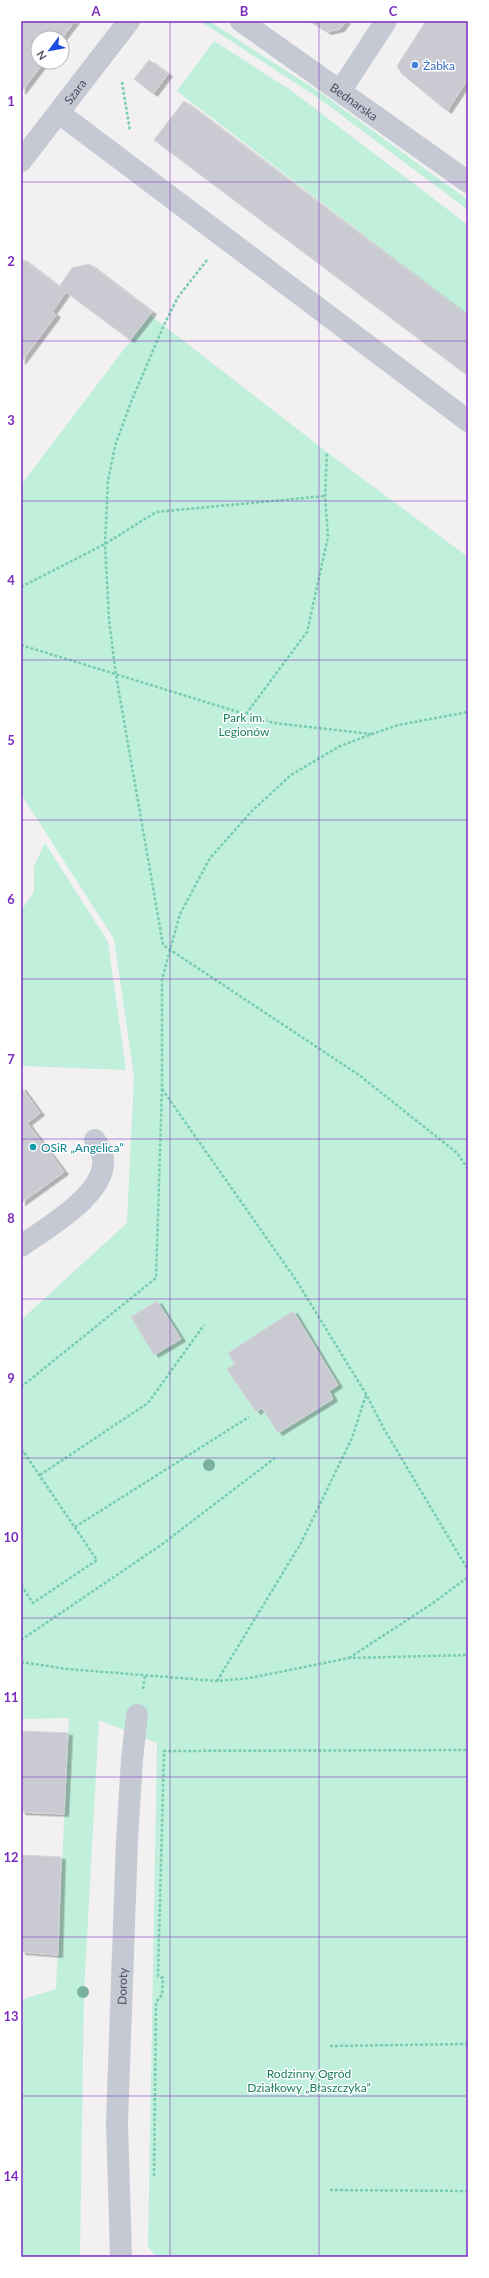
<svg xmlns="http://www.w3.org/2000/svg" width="489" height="2278" font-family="Lato,sans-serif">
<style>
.green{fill:#c0efdb}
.building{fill:#cacbd2;stroke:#d4d5db;filter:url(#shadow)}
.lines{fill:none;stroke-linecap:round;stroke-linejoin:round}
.path{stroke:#78ccb3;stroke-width:2.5;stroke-dasharray:3 2;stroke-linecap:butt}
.minor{stroke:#c4c9d4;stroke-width:22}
.tree{fill:#7bb1a1}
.grid{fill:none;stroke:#7b2cbf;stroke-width:1;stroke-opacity:0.55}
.shop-dot{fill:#3f7fe0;stroke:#fff;stroke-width:1.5}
.culture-dot{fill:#0f9aa8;stroke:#fff;stroke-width:1.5}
.labels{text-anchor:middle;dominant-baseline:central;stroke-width:3;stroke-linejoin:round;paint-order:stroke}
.shop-label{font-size:12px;fill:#366cbe;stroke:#fff;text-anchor:start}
.street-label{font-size:12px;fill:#484f5d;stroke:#fff}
.park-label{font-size:12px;fill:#197e60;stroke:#fff}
.culture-label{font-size:12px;fill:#0d838f;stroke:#fff;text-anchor:start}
.neatline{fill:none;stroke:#7b2cbf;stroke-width:1.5}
.grid-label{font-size:13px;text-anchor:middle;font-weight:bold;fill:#7b2cbf}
</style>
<defs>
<filter id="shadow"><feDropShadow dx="4.5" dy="2.5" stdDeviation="0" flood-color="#0004"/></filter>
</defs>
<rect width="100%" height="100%" fill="#f2f0f0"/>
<g class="green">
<polygon points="200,21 209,21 321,93 468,200 468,210 317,97"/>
<polygon points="214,41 292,91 468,225 468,315 177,91"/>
<polygon points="150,315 327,452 468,557 468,2257 157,2257 148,2247 157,1743 99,1720 84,1991 80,2257 21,2257 21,2000 56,1989 69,1718 21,1719 21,1320 127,1223 134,1076 114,939 21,794 21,485"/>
<polygon points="45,843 108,942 126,1070 21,1066 21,911 34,892 34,866"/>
</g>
<g class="building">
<polygon points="24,21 54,21 68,30 62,38 38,38 38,62 44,62 21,92 21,26"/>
<polygon points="54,21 75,21 68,30"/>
<polygon points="309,21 346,21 340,29 327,32"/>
<polygon points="426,21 468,21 468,79 447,111 402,74 397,66"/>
<polygon points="149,60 168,74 153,94 134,79"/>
<polygon points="184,101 468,316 468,376 154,140"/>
<polygon points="21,258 66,292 52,312 56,315 21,362"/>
<polygon points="89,264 152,312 130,340 59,287 72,268"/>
<polygon points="21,1087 40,1113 27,1123 64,1172 21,1203"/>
<polygon points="157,1301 181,1339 154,1355 131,1317"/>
<polygon points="293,1311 338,1385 329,1391 333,1399 278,1433 262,1408 256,1412 227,1369 235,1364 228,1353"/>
<polygon points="21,1731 68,1733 64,1814 21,1812"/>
<polygon points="21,1855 61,1857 58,1955 21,1952"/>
</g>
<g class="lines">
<g class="path">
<polyline points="122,82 130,131"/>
<polyline points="207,260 178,297 164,325 131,402 115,446 108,481 105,544 109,620 116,675 163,945 359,1075 457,1153 468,1169"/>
<polyline points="21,587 105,544 156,512 325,496"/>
<polyline points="21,645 274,723 371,734"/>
<polyline points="246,714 307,632 328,537 325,496 327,452"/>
<polyline points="162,1089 296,1280 366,1394 384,1429 468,1570"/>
<polyline points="21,1387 156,1278 162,1089 162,979 180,914 210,858 252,811 291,775 340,746 372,734 398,725 468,712"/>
<polyline points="21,1453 23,1451 97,1560 33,1603 21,1585"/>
<polyline points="40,1475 148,1403 204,1325"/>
<polyline points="75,1527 249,1417"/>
<polyline points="21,1640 161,1545 275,1458"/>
<polyline points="349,1658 433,1603 468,1577"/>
<polyline points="21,1662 67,1669 217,1681 250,1678 349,1658 468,1655"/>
<polyline points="217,1681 301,1543 352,1438 366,1395"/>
<polyline points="143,1689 145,1675"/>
<polyline points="330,2046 468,2044"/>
<polyline points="154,2176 156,2002 162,1995 163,1978 158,1976 164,1751 468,1750"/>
<polyline points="330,2190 468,2191"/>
</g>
<g class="minor">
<path id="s1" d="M241 21 468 182"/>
<polyline points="341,90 386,21"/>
<polyline points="59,113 468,421"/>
<path id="s2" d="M21 161 129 21"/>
<path d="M21 1246C46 1228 113 1191 102 1154 101 1149 97 1145 95 1140"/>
<path id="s3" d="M121 2257 117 2122 127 1840 132 1759 137 1715"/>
</g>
</g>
<g class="tree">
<circle cx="209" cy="1465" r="6"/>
<circle cx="83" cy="1992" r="6"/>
</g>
<path class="grid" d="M170 21V2257M319 21V2257M21 182H468M21 341H468M21 501H468M21 660H468M21 820H468M21 979H468M21 1139H468M21 1299H468M21 1458H468M21 1618H468M21 1777H468M21 1937H468M21 2096H468"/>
<circle class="shop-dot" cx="415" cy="65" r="4"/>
<circle class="culture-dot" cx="33" cy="1147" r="4"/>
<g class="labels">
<g class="shop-label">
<text x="423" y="65">Żabka</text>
</g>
<g class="street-label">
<text stroke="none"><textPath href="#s2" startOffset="88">Szara</textPath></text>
<text stroke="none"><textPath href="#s1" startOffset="139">Bednarska</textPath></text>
<text stroke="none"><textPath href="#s3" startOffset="271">Doroty</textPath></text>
</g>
<g class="park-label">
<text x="244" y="717">Park im.<tspan x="244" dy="14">Legionów</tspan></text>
<text x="309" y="2073">Rodzinny Ogród<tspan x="309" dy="14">Działkowy „Błaszczyka”</tspan></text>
</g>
<g class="culture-label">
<text x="41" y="1147">OSiR „Angelica”</text>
</g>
</g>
<rect width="489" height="2278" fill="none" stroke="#ffffff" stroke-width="44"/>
<g transform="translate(50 50) rotate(238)"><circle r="19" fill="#ffffff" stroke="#b6b9be"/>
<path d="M0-3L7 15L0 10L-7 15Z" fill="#1d4be0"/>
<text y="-6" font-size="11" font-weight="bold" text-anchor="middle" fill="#484f5d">N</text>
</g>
<rect x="22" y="22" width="445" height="2234" class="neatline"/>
<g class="grid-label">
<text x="96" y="16">A</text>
<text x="244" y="16">B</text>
<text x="393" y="16">C</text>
<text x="11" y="106">1</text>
<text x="11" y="266">2</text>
<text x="11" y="425">3</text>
<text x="11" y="585">4</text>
<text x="11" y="745">5</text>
<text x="11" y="904">6</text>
<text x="11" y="1064">7</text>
<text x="11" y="1223">8</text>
<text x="11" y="1383">9</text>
<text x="11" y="1542">10</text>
<text x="11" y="1702">11</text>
<text x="11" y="1862">12</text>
<text x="11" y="2021">13</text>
<text x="11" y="2181">14</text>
</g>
</svg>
